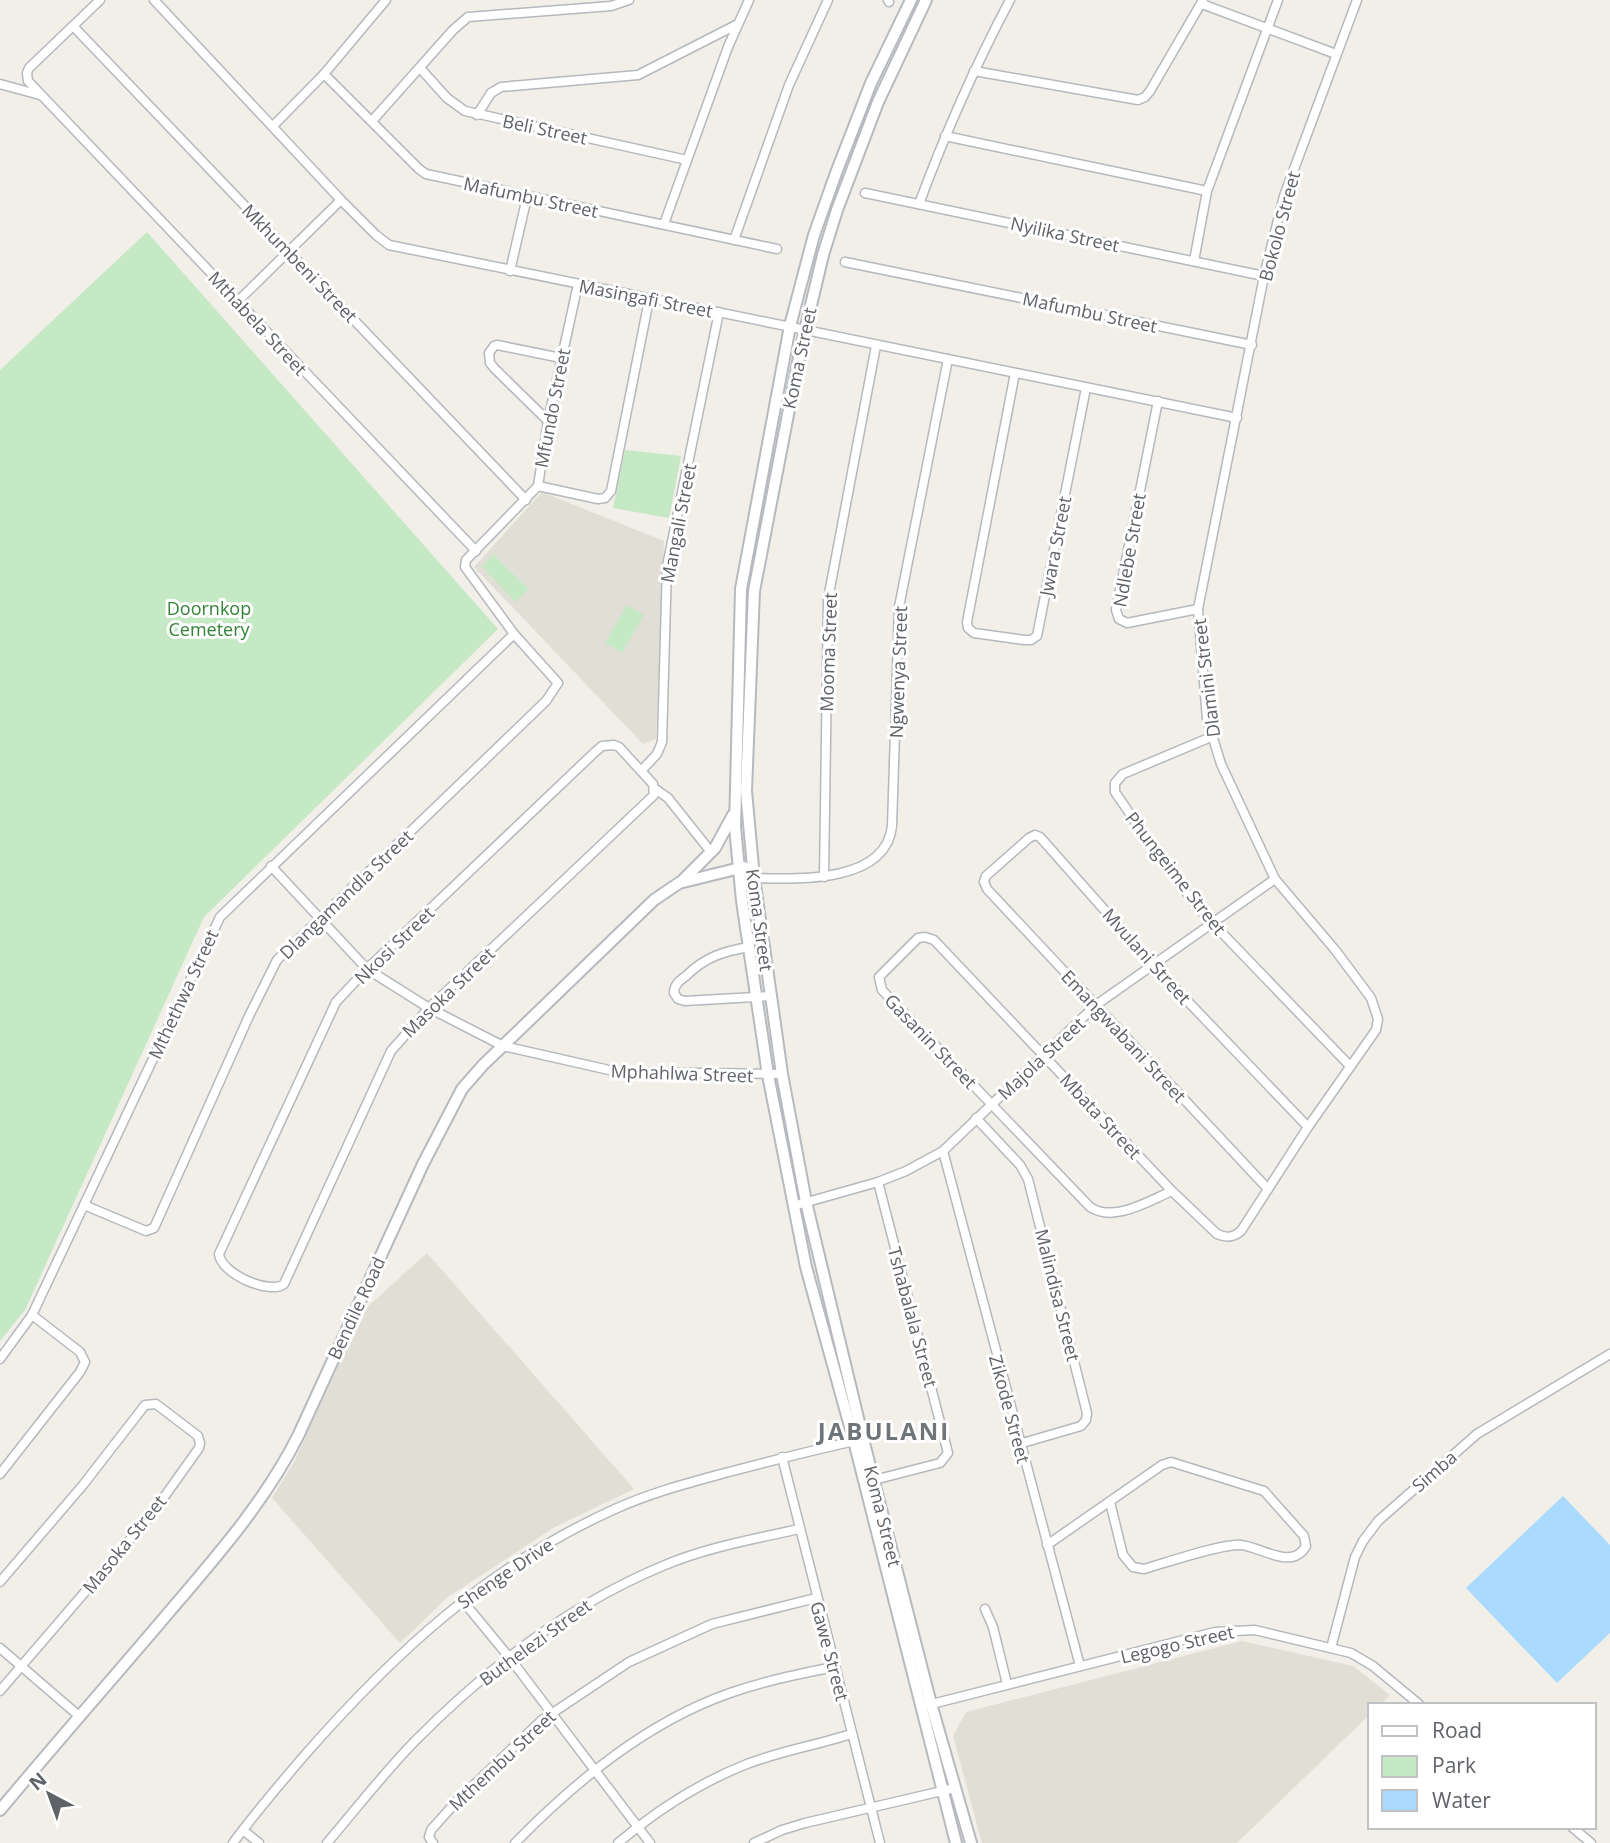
<svg xmlns="http://www.w3.org/2000/svg" width="1610" height="1843" font-family="'Open Sans',sans-serif">
<style>
.education{fill:#e1ded6}
.green{fill:#c5e8c5}
.water{fill:#aadaff}
.lines{fill:none;stroke-linecap:round;stroke-linejoin:round}
.street-casing{stroke:#b5b8bc;stroke-width:11}
.secondary-casing{stroke:#b6babf;stroke-width:14}
.street{stroke:#fff;stroke-width:8}
.secondary{stroke:#fff;stroke-width:10}
.labels{text-anchor:middle;dominant-baseline:central;stroke-width:6;stroke-linejoin:round;paint-order:stroke}
.street-label{font-size:18px;fill:#5f6368;stroke:#fff}
.park-label{font-size:18px;fill:#348238;stroke:#fff}
.district-label{font-size:24px;font-weight:bold;letter-spacing:2px;fill:#70757a;stroke:#fff}
</style>
<rect width="100%" height="100%" fill="#f1efe8"/>
<g class="education">
<polygon points="542,492 664,541 656,739 643,744 474,567"/>
<polygon points="427,1253 634,1489 555,1527 448,1597 400,1643 272,1498 294,1462 364,1310"/>
<polygon points="1242,1641 1353,1666 1390,1695 1380,1705 1370,1705 1370,1714 1237,1843 982,1843 953,1736 966,1712"/>
</g>
<g class="green">
<polygon points="147,232 498,629 204,917 25,1310 0,1341 0,370"/>
<polygon points="625,450 681,456 669,518 613,508"/>
<polygon points="493,554 529,589 515,602 482,566"/>
<polygon points="627,605 644,615 622,653 605,643"/>
</g>
<polygon class="water" points="1563,1496 1610,1545 1610,1633 1557,1683 1466,1588"/>
<g class="lines">
<g class="street-casing">
<g id="street">
<polyline points="100,0 29,68 27,73 28,81 476,551"/>
<polyline points="154,0 341,200 376,235 389,245 1237,418"/>
<polyline points="888,0 889,2"/>
<polyline points="1202,4 1336,54"/>
<polyline points="73,26 526,500"/>
<polyline points="420,68 447,98 465,111 687,160"/>
<polyline points="974,71 1138,100 1145,97 1150,91 1203,0"/>
<polyline points="324,74 419,169 426,174 777,249"/>
<polyline points="0,84 40,95"/>
<polyline points="477,115 491,93 501,87 638,75 738,24"/>
<polyline points="372,121 453,30 468,17 611,6 629,0"/>
<polyline points="273,126 324,74 386,0"/>
<polyline points="945,136 1207,191"/>
<polyline points="865,193 1264,276"/>
<path d="M919 204C945 134 975 66 1010 0"/>
<polyline points="664,224 728,47 749,0"/>
<polyline points="734,240 789,85 828,0"/>
<polyline points="1194,261 1207,191 1278,0"/>
<polyline points="845,262 1252,345"/>
<polyline points="510,271 527,197"/>
<polyline points="238,301 341,200"/>
<polyline points="1015,373 967,622 968,628 974,633 1024,640 1031,640 1037,636 1086,388"/>
<polyline points="1158,401 1116,610 1119,619 1127,623 1198,609"/>
<polyline points="548,421 495,369 490,363 489,353 494,346 497,345 561,358"/>
<polyline points="538,486 598,499 605,498 611,491 649,300"/>
<polyline points="1211,737 1123,774 1115,783 1115,792 1158,855 1200,910 1350,1066"/>
<path d="M614 745 619 747 653 784 654 795 429 1008 391 1051 284 1284C270 1295 221 1274 219 1254L336 1002 367 969 595 752 602 746Z"/>
<polyline points="641,771 657,754 662,742 667,566 719,312"/>
<polyline points="654,788 668,798 711,852"/>
<polyline points="271,866 367,969 429,1008 503,1046 618,1072 782,1074"/>
<polyline points="824,877 828,599 876,346"/>
<path d="M754 878C795 879 886 884 892 826L899 607 948 359"/>
<path d="M750 947C724 951 705 957 686 976 679 981 674 985 674 993L678 999 685 1001 771 996"/>
<polyline points="976,1118 1020,1165 1028,1179 1087,1413 1086,1420 1081,1426 1019,1444"/>
<polyline points="943,1151 1080,1666"/>
<polyline points="1268,1189 987,889 984,882 986,876 1029,838 1035,835 1040,837 1153,965 1308,1127"/>
<path d="M1172 1191C1148 1201 1114 1223 1090 1207L882 990 879 977 918 938 925 937 934 940 1172 1191 1217 1234C1226 1238 1233 1238 1241 1231L1308 1127 1376 1030 1378 1019 1371 998 1336 951 1275 879 1221 764 1207 719 1198 609 1264 276 1284 196 1357 0"/>
<polyline points="84,1205 146,1231 154,1228 249,1016 277,960 546,701 558,683 514,634 465,567 466,560 538,486 548,421 578,284"/>
<polyline points="793,1206 878,1182 906,1171 943,1151 1096,1005 1275,879"/>
<polyline points="0,1359 32,1315 220,917 514,634"/>
<polyline points="782,1457 880,1843"/>
<polyline points="0,1474 80,1372 85,1362 80,1352 32,1315"/>
<polyline points="874,1480 940,1463 948,1453 878,1182"/>
<path d="M1047 1545 1162 1465 1171 1462 1264 1491 1304 1536 1306 1546C1292 1571 1262 1547 1241 1545 1223 1543 1165 1563 1144 1569L1133 1567 1123 1555 1110 1502"/>
<polyline points="0,1582 83,1485 145,1405 156,1404 198,1436 200,1443 199,1448 152,1514 0,1691"/>
<polyline points="462,1600 509,1657 650,1843"/>
<polyline points="985,1609 993,1627 1007,1684"/>
<polyline points="0,1648 79,1716"/>
<polyline points="1331,1648 1355,1557 1363,1541 1378,1521 1477,1434 1610,1354"/>
<polyline points="928,1705 1215,1632 1255,1630 1351,1653 1373,1666 1420,1705"/>
<polyline points="1572,1827 1591,1843"/>
<polyline points="243,1830 259,1843"/>
<path d="M233 1843C255 1813 279 1785 303 1757 394 1653 488 1566 615 1509 650 1493 688 1483 725 1473 770 1461 814 1450 859 1440"/>
<path d="M327 1843C356 1809 383 1774 414 1742 486 1669 570 1604 665 1565 708 1547 755 1539 799 1529"/>
<polyline points="433,1843 429,1837 431,1830 456,1802 542,1720 629,1662 712,1624 816,1598"/>
<path d="M515 1843C576 1781 647 1722 730 1693 764 1681 799 1674 834 1667"/>
<path d="M618 1843C656 1811 701 1782 747 1764 781 1751 817 1745 851 1734"/>
<polyline points="754,1843 782,1830 805,1823 955,1788"/>
</g>
</g>
<g class="secondary-casing">
<g id="secondary">
<polyline points="911,0 871,83 836,173 814,235 790,326 741,589 735,827 742,901 768,1075 806,1267 854,1441 956,1843"/>
<polyline points="926,0 878,102 837,210 823,255 801,347 754,591 746,791 754,878 771,996 782,1074 806,1202 863,1439 931,1704 971,1843"/>
<polyline points="681,882 715,848 733,815"/>
<path d="M0 1810C56 1743 114 1677 170 1611 217 1556 267 1499 299 1434L423 1164 462 1089 483 1065 654 900 679 883 744 867"/>
</g>
</g>
<use href="#street" class="street"/>
<use href="#secondary" class="secondary"/>
</g>
<g class="labels">
<g class="street-label">
<text transform="translate(545 129) rotate(12)">Beli Street</text>
<text transform="translate(531 197) rotate(12)">Mafumbu Street</text>
<text transform="translate(1279 226) rotate(-75)">Bokolo Street</text>
<text transform="translate(1065 234) rotate(12)">Nyilika Street</text>
<text transform="translate(300 263) rotate(46)">Mkhumbeni Street</text>
<text transform="translate(646 298) rotate(11)">Masingafi Street</text>
<text transform="translate(1090 312) rotate(12)">Mafumbu Street</text>
<text transform="translate(258 323) rotate(47)">Mthabela Street</text>
<text transform="translate(799 358) rotate(-78)">Koma Street</text>
<text transform="translate(552 408) rotate(-79)">Mfundo Street</text>
<text transform="translate(678 523) rotate(-79)">Mangali Street</text>
<text transform="translate(1055 546) rotate(-79)">Jwara Street</text>
<text transform="translate(1129 550) rotate(-80)">Ndlebe Street</text>
<text transform="translate(828 652) rotate(-88)">Mooma Street</text>
<text transform="translate(898 672) rotate(-88)">Ngwenya Street</text>
<text transform="translate(1206 678) rotate(-97)">Dlamini Street</text>
<text transform="translate(1176 873) rotate(52)">Phungeime Street</text>
<text transform="translate(346 894) rotate(-44)">Dlangamandla Street</text>
<text transform="translate(760 920) rotate(82)">Koma Street</text>
<text transform="translate(394 945) rotate(-44)">Nkosi Street</text>
<text transform="translate(1147 956) rotate(48)">Mvulani Street</text>
<text transform="translate(448 992) rotate(-44)">Masoka Street</text>
<text transform="translate(183 994) rotate(-65)">Mthethwa Street</text>
<text transform="translate(1124 1036) rotate(47)">Emangwabani Street</text>
<text transform="translate(931 1041) rotate(46)">Gasanin Street</text>
<text transform="translate(1041 1058) rotate(-43)">Majola Street</text>
<text transform="translate(682 1073) rotate(2)">Mphahlwa Street</text>
<text transform="translate(1101 1116) rotate(47)">Mbata Street</text>
<text transform="translate(1058 1295) rotate(76)">Malindisa Street</text>
<text transform="translate(356 1308) rotate(-65)">Bendile Road</text>
<text transform="translate(913 1317) rotate(75)">Tshabalala Street</text>
<text transform="translate(1010 1409) rotate(75)">Zikode Street</text>
<text transform="translate(1434 1471) rotate(-41)">Simba</text>
<text transform="translate(883 1516) rotate(76)">Koma Street</text>
<text transform="translate(124 1544) rotate(-51)">Masoka Street</text>
<text transform="translate(505 1573) rotate(-34)">Shenge Drive</text>
<text transform="translate(535 1642) rotate(-36)">Buthelezi Street</text>
<text transform="translate(1177 1644) rotate(-13)">Legogo Street</text>
<text transform="translate(830 1651) rotate(75)">Gawe Street</text>
<text transform="translate(502 1760) rotate(-43)">Mthembu Street</text>
</g>
<g class="park-label">
<text x="209" y="608">Doornkop<tspan x="209" dy="21">Cemetery</tspan></text>
</g>
<g class="district-label">
<text x="884" y="1430">JABULANI</text>
</g>
</g>
<rect x="1368" y="1703" width="228" height="126" fill="#ffffff" stroke="#bfc1c3" stroke-width="2"/>
<rect x="1382" y="1726" width="35" height="10" fill="#ffffff" stroke="#bfc1c3" stroke-width="2"/>
<text x="1432" y="1738" font-size="21" fill="#5f6368">Road</text>
<rect x="1382" y="1756" width="35" height="21" fill="#c5e8c5" stroke="#bfc1c3" stroke-width="2"/>
<text x="1432" y="1773" font-size="21" fill="#5f6368">Park</text>
<rect x="1382" y="1790" width="35" height="21" fill="#aadaff" stroke="#bfc1c3" stroke-width="2"/>
<text x="1432" y="1808" font-size="21" fill="#5f6368">Water</text>
<g transform="translate(49 1794) rotate(319)" stroke="#ffffff" stroke-width="5" paint-order="stroke">
<path d="M0-5L12 26L0 18L-12 26Z" fill="#5f6368"/>
<text y="-10" font-size="19" font-weight="bold" text-anchor="middle" fill="#5f6368">N</text>
</g>
</svg>
